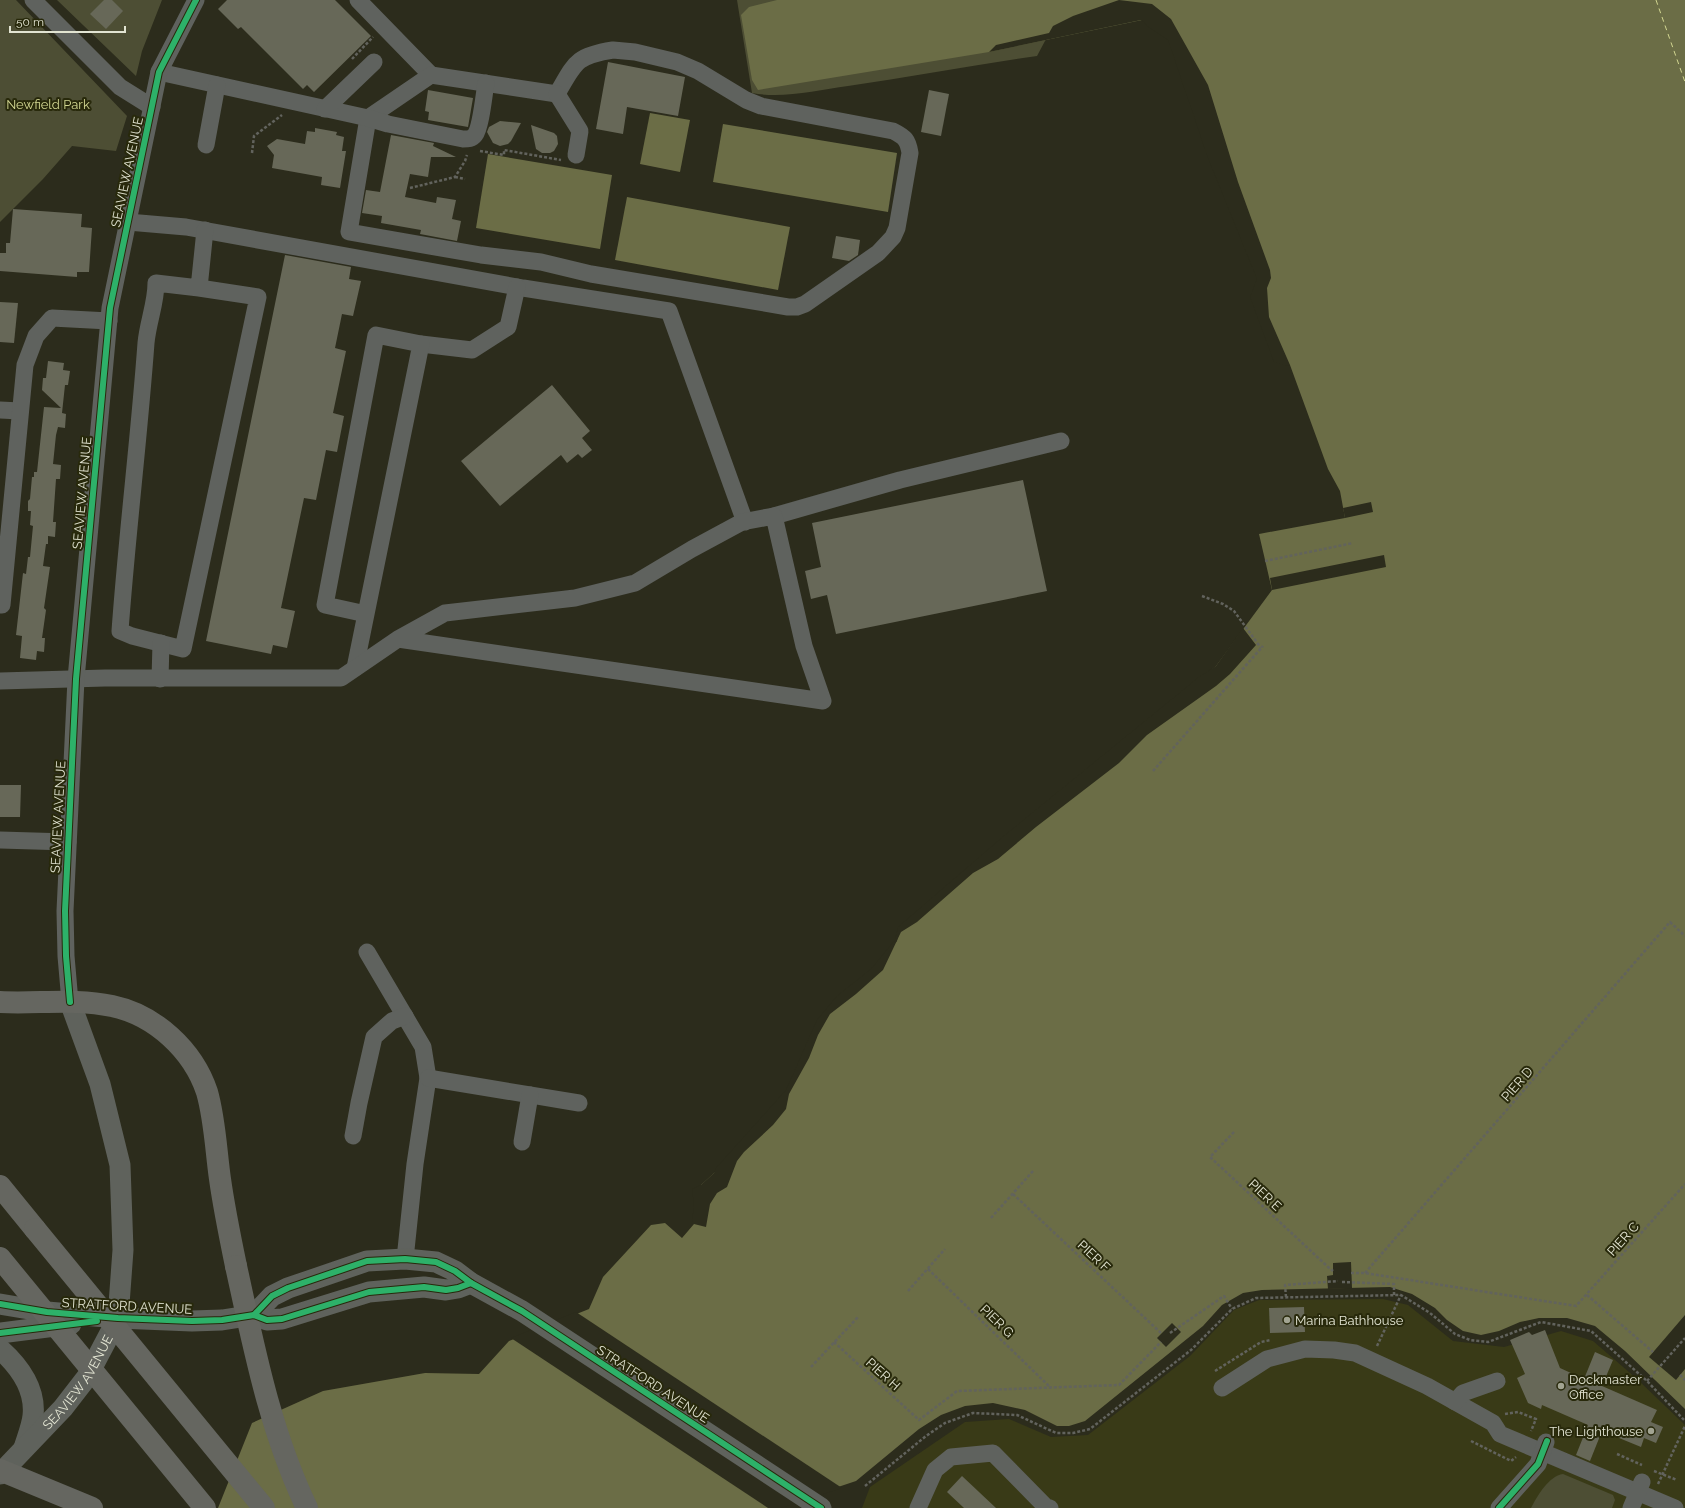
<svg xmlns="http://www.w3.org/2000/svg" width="1685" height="1508" font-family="Raleway,sans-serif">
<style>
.built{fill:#393a17}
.green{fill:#4d4e34}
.water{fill:#6b6d46}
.pier{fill:#2c2c1c}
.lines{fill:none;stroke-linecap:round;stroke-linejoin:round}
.ferry{stroke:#d2d691;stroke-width:1;stroke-dasharray:5 4;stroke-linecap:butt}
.building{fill:#676858}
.path{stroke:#62635d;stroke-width:2.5;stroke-dasharray:3 2;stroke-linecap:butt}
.minor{stroke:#5f625e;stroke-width:17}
.major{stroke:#5f625c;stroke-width:21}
.highway{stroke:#656660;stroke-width:22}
.highway-bridge{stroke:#656660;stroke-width:22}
.cycleway-casing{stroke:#28290b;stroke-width:8}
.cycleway{stroke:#2db169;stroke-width:6}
.poi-dot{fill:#a2a492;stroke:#28290b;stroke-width:1.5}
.labels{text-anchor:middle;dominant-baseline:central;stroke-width:4;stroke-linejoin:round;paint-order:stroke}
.park-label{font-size:13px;fill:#d2d691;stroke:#28290b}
.street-label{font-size:13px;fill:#e2e4d2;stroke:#28290b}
.poi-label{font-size:13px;fill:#e2e4d2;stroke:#28290b;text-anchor:start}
</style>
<rect width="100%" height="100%" fill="#2c2c1c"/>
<polygon class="built" points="1383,1299 1408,1305 1453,1341 1504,1347 1561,1331 1593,1341 1637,1379 1685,1425 1685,1508 862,1508 870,1487 965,1422 1009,1419 1051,1437 1088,1435 1190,1356 1234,1310 1259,1300"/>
<g class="green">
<polygon points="0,0 16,0 127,116 116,151 72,146 43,179 0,222"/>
<polygon points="57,0 162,0 142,51 136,76"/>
<path d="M737 0H868L1053 26 1037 56C974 65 911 77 848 86 817 90 783 99 752 93Z"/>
<path d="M1563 1474 1613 1495 1615 1500 1612 1508H1531C1537 1496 1549 1476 1563 1474Z"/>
</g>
<g class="water">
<polygon points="777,0 1685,0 1685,1409 1625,1351 1595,1326 1567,1318 1539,1318 1520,1322 1499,1331 1481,1335 1463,1331 1447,1320 1435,1308 1412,1294 1390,1287 1262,1290 1243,1293 1222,1305 1203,1326 1085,1421 1069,1426 1057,1426 1025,1410 993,1403 965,1406 941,1415 919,1429 856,1481 775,1508 218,1508 252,1423 323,1391 425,1373 479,1374 509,1341 589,1309 603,1277 651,1225 665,1223 682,1238 694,1224 701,1185 714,1173 788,1091 818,1021 872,971 897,941 899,929 1006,837 1216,666 1272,590 1259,534 1345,518 1340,491 1328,469 1290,365 1276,361 1259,279 1170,39 1142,20 989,52 758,90 752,80 741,15 749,7"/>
<polygon points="650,113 690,120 680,172 640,164"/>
<polygon points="723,124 897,153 888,212 713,182"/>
<polygon points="488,154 612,175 600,249 476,228"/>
<polygon points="627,197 790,227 778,290 615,260"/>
</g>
<g class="pier">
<polygon points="1119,0 1152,4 1171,19 1208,85 1238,182 1270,270 1271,278 1267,288 1269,317 1290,365 1286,366 1274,362 1250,297 1257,279 1208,158 1168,40 1150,28 1141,20 989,52 996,45 1049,33 1053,26 1073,16"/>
<polygon points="1371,502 1373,512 1345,518 1343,508"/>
<polygon points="1384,555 1386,567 1272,590 1270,578"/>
<polygon points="1243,628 1256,645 1230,674 1216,686 1147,735 1119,763 1036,827 998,859 973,873 917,922 901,932 883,970 856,994 830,1014 818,1035 809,1058 789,1094 786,1109 773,1125 744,1152 737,1161 727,1187 717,1193 710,1204 706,1227 694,1224 692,1222 694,1205 692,1189 701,1185 714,1173 716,1168 786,1090 817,1020 837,996 871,969 895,940 898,927 1005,835 1199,677 1216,666"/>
<polygon points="1351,1262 1352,1288 1328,1289 1327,1276 1333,1275 1333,1263"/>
<polygon points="576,1312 842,1488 781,1508 768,1508 511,1338"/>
<polygon points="1685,1315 1685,1369 1676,1380 1649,1357"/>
<polygon points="1172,1323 1181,1332 1166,1347 1157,1338"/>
</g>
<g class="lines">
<polyline class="ferry" points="1656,0 1685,82"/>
</g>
<g class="building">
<polygon points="104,0 112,0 123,11 106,29 90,14"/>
<polygon points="227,0 335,0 371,36 314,92 307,85 303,89 241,27 238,29 218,9"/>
<polygon points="608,62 685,77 678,116 627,107 623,134 596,129"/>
<polygon points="428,90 473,98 468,127 428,120 429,112 425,111"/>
<polygon points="929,90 949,94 941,136 921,132"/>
<polygon points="500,121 521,123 511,141 508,144 500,146 493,143 487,132 489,127"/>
<polygon points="531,125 554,133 557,136 558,144 554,151 550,153 542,153 536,149"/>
<polygon points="315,128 337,132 336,135 344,137 342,151 346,151 340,188 321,185 322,177 272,168 274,155 267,146 277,139 305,144 307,131 315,132"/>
<polygon points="391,135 434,143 433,146 456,157 431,157 428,177 410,174 405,197 436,203 437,197 456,200 452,219 461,221 457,241 420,234 421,230 381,223 382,216 362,213 366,190 380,192"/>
<polygon points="13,209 82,214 81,227 92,228 89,272 77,272 77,277 0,271 0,253 6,253 6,243 10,243"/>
<polygon points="836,236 860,240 858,255 849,261 832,258"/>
<polygon points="285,255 351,267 349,279 361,281 353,316 342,314 335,348 346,351 333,413 344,416 337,452 326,450 316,500 304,498 281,608 295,611 287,648 273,645 271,654 206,641"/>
<polygon points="0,302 18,303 14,343 0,342"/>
<polygon points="48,361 64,363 63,370 70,371 68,385 65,385 62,413 66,414 65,428 58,427 56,435 53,464 61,465 60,479 56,479 53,522 56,522 55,537 48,536 48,544 46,544 43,566 50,567 44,608 46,610 42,638 45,638 44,652 37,651 36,660 20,658 22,636 16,635 23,573 26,574 28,557 30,557 33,526 30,525 31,511 28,511 28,501 30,499 32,477 34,477 34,472 37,472 44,407 61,408 42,390 43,378 46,378"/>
<polygon points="552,385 590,431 582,438 592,450 582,458 578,454 567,463 561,455 500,506 461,461"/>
<polygon points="1023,480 1047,591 836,634 827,595 811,599 805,571 821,567 812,523"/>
<polygon points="0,785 21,785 20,817 0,817"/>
<polygon points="1304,1307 1305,1332 1270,1333 1269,1308"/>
<polygon points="1545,1330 1560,1368 1584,1379 1595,1352 1613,1360 1602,1386 1657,1410 1651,1422 1663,1427 1656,1443 1644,1438 1641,1447 1602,1431 1590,1461 1576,1455 1588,1425 1542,1405 1541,1409 1528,1403 1517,1378 1525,1374 1510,1340 1529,1332 1532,1335"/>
<polygon points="962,1476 996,1508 964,1508 947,1492"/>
</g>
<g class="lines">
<g class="path">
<polyline points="352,59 373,37"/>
<polyline points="480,151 504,155 504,150 561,160"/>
<polyline points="252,153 254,136 282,115"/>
<polyline points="455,177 465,179"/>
<polyline points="410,188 455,177 465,161 467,155"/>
<polyline points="1265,561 1353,543"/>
<polyline points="1202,596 1223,604 1234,611 1261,648"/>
<polyline points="1153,771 1263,646"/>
<polyline points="1234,1132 1210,1157 1328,1267 1333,1271"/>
<polyline points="1013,1194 1162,1334"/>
<polyline points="991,1218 1033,1171"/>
<polyline points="928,1269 1051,1388"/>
<polyline points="1351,1273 1365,1273 1576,1306 1685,1184"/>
<polyline points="1365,1273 1670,922 1685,936"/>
<polyline points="1342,1282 1394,1284 1394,1296"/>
<polyline points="908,1291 945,1249"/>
<polyline points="1587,1295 1653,1352"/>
<polyline points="1286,1297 1285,1285 1338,1281"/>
<polyline points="1170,1333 1224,1296 1232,1309"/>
<polyline points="834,1342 919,1420 957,1391 1119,1385 1161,1342"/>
<polyline points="1377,1346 1401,1295"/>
<polyline points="811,1367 858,1317"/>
<polyline points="1215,1371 1261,1342 1271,1340"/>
<polyline points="1680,1375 1685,1380"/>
<polyline points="1647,1381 1685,1338"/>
<polyline points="1505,1414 1518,1412 1536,1419 1531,1431"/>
<polyline points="1471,1441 1511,1461 1516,1457"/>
<polyline points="1617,1454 1642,1465"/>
<polyline points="1654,1471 1677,1480"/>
<polyline points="1658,1484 1685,1426"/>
<polyline points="865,1486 926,1436 945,1423 973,1413 1017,1415 1056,1433 1073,1433 1090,1429 1191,1350 1232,1309 1256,1298 1401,1295 1430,1313 1455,1334 1470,1340 1488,1342 1541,1322 1591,1331 1647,1381 1685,1421"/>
</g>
<g class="minor">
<polyline points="33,0 120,87 152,107"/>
<polyline points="358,0 431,75"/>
<path d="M613 50 635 52 677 62 698 71 746 100 761 106 893 131C905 137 908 140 910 153L897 228 893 237 878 253 805 304 797 307H788L591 274 541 262 481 255 349 232 368 118 431 75 557 94C575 63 575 56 613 50Z"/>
<path d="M159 72 368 118 388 124 463 139C468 139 472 139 475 135 481 127 484 94 486 83"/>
<polyline points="557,94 580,131 576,155"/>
<polyline points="325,109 374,62"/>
<polyline points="206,145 217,85"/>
<polyline points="128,222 186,227 523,288 669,311 745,522"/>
<path d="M199 288 156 283C156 303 148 322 146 343 139 439 127 534 120 631L132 636 183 649 258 297 199 288 205 230"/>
<polyline points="421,344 472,350 508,327 517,287"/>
<polyline points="0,410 20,411"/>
<polyline points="774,516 900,480 1061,441"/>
<polyline points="0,605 2,605 25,365 36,336 52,318 109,321"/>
<polyline points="355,668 418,359 421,344 376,335 325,605 366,614"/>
<polyline points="160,679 161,643"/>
<polyline points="0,681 105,678 341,678 398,639 445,613 575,598 635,583 692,549 742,522 774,516 804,646 823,701 398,639"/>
<polyline points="0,840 68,842"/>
<polyline points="367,952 423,1047 428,1078 415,1164 405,1259"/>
<polyline points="70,1002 66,956 65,911 76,679 110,308 159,72 196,0"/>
<polyline points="428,1078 579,1103"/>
<polyline points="353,1136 359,1103 374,1037 392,1021 405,1016"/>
<polyline points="522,1142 530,1095"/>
<polyline points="1222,1388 1267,1359 1305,1349 1334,1350 1355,1353 1427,1386 1493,1423 1500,1434 1675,1508"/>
<polyline points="1455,1402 1463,1393 1497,1381"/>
<polyline points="918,1508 935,1470 951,1457 993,1453 1046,1507 1050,1508"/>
<polyline points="1499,1508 1538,1464 1546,1442"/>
<polyline points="1631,1508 1642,1482"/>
</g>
<g class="major">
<polyline points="0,1304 47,1312 118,1318 192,1321 222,1320 254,1315 267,1320 282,1319 369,1292 424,1287 446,1290 458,1288 471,1283"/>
<polyline points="254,1315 272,1296 288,1288 367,1261 405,1259 436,1262 455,1271 471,1283 522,1311 821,1508"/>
<polyline points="0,1333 71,1324"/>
<path d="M0 1349C19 1366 36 1389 33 1416 32 1426 27 1438 24 1448"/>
<path id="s1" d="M0 1474 63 1408 87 1377 118 1318 123 1250 120 1165 100 1084 70 1002"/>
</g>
<g class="highway">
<path d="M0 1002C37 1004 75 998 112 1006 155 1015 193 1050 207 1092 215 1120 216 1151 220 1179 224 1208 230 1237 236 1266"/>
<polyline points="0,1186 35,1229"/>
</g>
<g class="highway-bridge">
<polyline points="35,1229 264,1508"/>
<polyline points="0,1258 205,1508"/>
<path d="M236 1266C254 1348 270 1431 307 1508"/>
<polyline points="0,1470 92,1508"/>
</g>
<g class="cycleway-casing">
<g id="cycleway">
<polyline points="70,1002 66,956 65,911 76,679 110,308 159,72 196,0"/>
<polyline points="0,1304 47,1312 118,1318 192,1321 222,1320 254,1315 267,1320 282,1319 369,1292 424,1287 446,1290 458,1288 471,1283"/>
<polyline points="254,1315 272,1296 288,1288 367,1261 405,1259 436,1262 455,1271 471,1283 522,1311 821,1508"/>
<polyline points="0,1333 97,1321"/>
<polyline points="1499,1508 1538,1464 1547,1441"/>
</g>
</g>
<use href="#cycleway" class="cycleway"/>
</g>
<g class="poi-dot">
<circle cx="1287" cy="1320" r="4"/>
<circle cx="1561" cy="1386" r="4"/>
<circle cx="1651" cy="1431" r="4"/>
</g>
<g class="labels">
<g class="park-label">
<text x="48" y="104">Newfield Park</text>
</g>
<g class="street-label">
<text transform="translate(127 172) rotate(-78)">SEAVIEW AVENUE</text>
<text transform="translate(82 493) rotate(-85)">SEAVIEW AVENUE</text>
<text transform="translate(58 817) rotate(-87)">SEAVIEW AVENUE</text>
<text transform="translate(1517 1084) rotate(-49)">PIER D</text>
<text transform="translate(1265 1195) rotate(43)">PIER E</text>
<text transform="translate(1623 1239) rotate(-48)">PIER C</text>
<text transform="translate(1094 1256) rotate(43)">PIER F</text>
<text transform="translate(127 1306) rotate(3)">STRATFORD AVENUE</text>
<text transform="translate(997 1321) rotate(44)">PIER G</text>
<text transform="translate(883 1374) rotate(42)">PIER H</text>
<text stroke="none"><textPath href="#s1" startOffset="121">SEAVIEW AVENUE</textPath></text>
<text transform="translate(653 1384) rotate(33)">STRATFORD AVENUE</text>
</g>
<g class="poi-label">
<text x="1295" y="1320">Marina Bathhouse</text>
<text x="1569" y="1379">Dockmaster<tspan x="1569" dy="15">Office</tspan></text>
<text x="1643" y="1431" text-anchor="end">The Lighthouse</text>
</g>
</g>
<path d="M10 26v6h115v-6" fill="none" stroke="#e2e4d2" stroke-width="2"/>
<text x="16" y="26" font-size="12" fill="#e2e4d2" stroke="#28290b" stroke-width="3" paint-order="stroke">50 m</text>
</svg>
